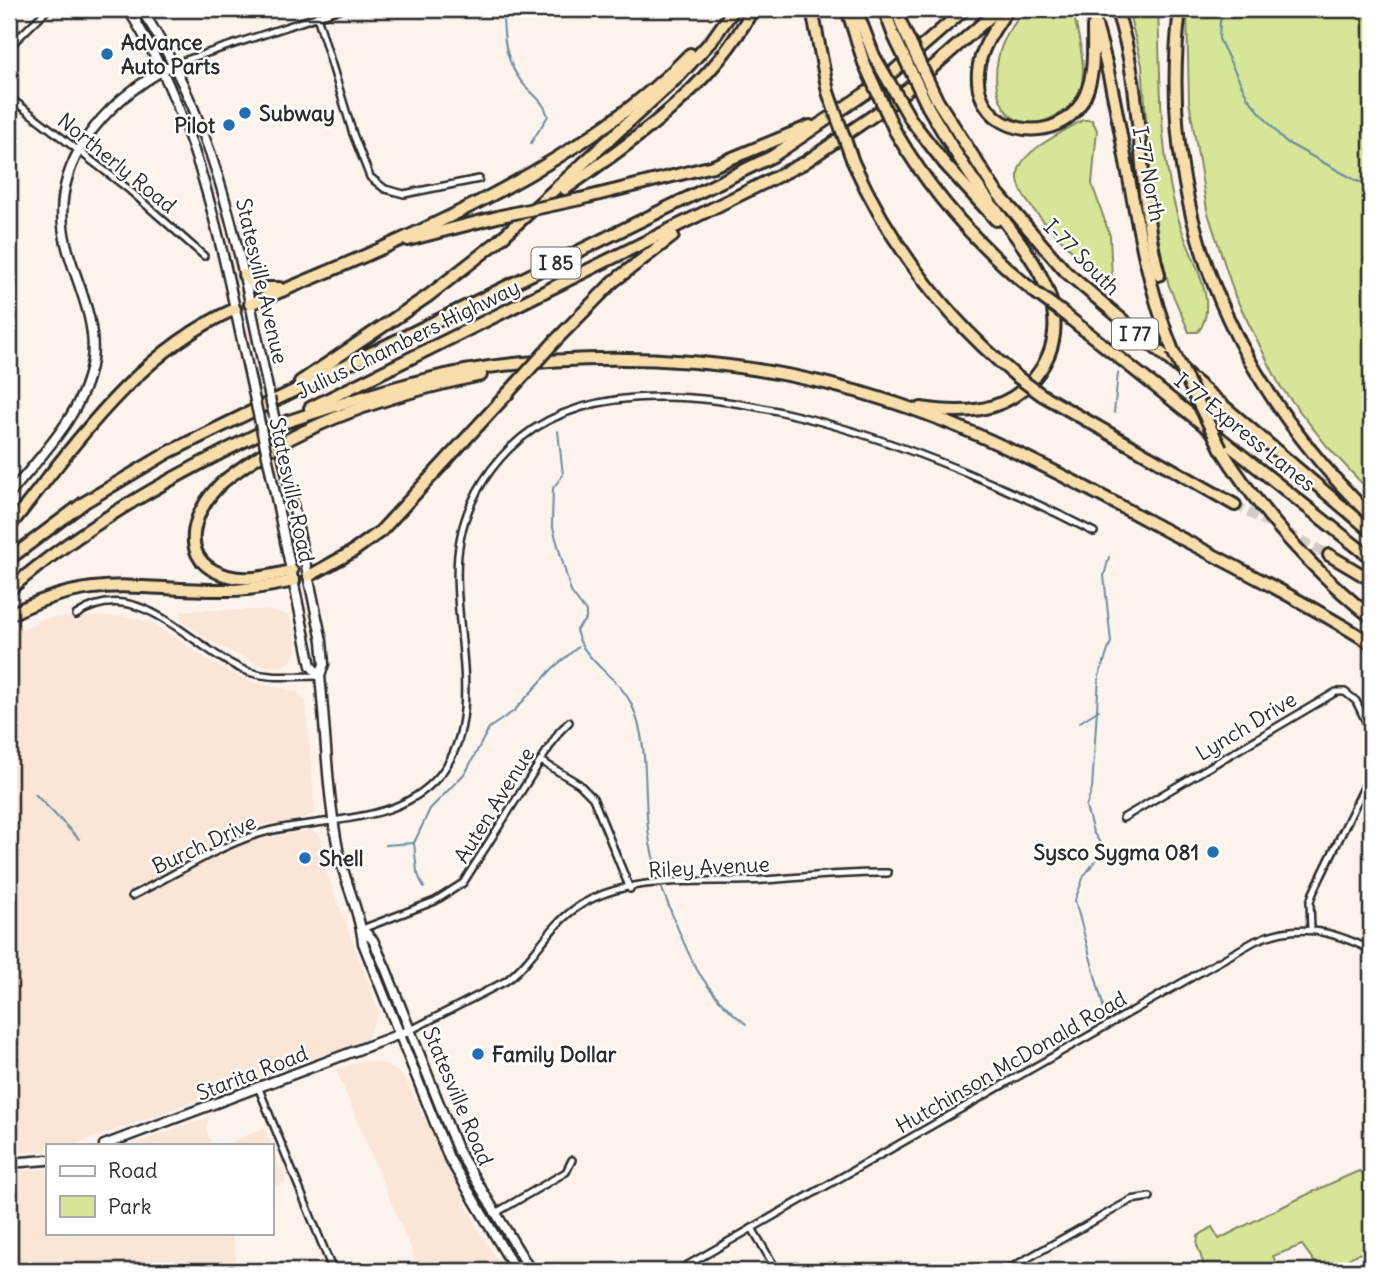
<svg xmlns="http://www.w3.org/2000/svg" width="1380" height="1280" font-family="Delius,sans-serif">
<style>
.built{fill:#fae5d7}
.green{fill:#d7e598;stroke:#818862;stroke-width:2}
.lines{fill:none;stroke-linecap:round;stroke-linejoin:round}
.stream{stroke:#658d9f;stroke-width:2}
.highway-tunnel{stroke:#d3cbc6;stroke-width:10;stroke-dasharray:10 5;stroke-linecap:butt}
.street-casing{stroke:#2b2b2b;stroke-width:10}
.secondary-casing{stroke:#2b2b2b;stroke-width:13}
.highway-casing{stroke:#2b2b2b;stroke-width:16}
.street{stroke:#fff;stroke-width:5}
.secondary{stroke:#fff;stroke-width:8}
.highway{stroke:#f9deab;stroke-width:10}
.secondary-bridge-casing{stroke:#2b2b2b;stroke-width:13;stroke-linecap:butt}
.highway-bridge-casing{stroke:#2b2b2b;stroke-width:16;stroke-linecap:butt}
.secondary-bridge{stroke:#fff;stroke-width:8}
.highway-bridge{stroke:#f9deab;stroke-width:10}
.poi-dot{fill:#1f6fb2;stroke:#fff;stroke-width:2.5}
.labels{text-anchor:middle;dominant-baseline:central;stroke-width:5;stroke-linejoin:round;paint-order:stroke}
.shield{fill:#fff;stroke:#6b6b6b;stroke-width:2}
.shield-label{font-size:19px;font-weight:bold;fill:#2b2b2b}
.poi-label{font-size:21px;font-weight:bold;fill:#2b2b2b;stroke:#fff;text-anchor:start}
.street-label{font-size:21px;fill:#2b2b2b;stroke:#fff}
</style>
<rect width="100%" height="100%" fill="#fdf3ed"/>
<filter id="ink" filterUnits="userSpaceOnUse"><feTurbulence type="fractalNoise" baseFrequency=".0143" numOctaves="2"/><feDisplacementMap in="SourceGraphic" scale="14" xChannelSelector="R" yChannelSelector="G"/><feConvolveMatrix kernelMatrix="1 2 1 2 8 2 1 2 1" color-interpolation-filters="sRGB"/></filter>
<g filter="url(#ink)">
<g class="built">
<polygon points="182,610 265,610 289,615 297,649 291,661 280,667 261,665 217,645 181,621"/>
<polygon points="124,616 151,622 216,665 249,681 298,692 306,702 315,813 299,820 257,826 256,840 312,830 321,838 327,874 379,1012 366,1040 351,1049 329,1057 327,1053 77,1144 47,1145 47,1150 9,1154 9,636 45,618"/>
<polygon points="362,1061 382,1063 397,1071 408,1084 480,1233 505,1271 423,1271 417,1264 336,1070"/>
<polygon points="209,1117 206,1130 212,1145 130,1145"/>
<polygon points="265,1128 286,1182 271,1189 271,1145 223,1145"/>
<polygon points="47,1169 47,1233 232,1233 238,1271 9,1271 9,1172"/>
</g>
<g class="green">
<path d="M1027 9H1073C1077 34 1087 63 1081 88 1078 100 1067 110 1057 115 1012 141 989 100 998 59 1002 38 1013 23 1027 9Z"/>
<path d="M1128 9H1158C1161 81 1158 158 1181 227 1190 257 1221 304 1198 332H1189L1169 286 1154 222 1142 65Z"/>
<polygon points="1187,9 1371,9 1371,493 1327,446 1280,386 1235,296 1207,210 1189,101"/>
<path d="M1083 120H1092L1097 130 1092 184 1110 236 1112 278 1107 282C1088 273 1071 249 1056 234 991 170 1015 158 1083 120Z"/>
<path d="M1359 1171 1371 1176V1252C1348 1251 1342 1271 1321 1271L1302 1245 1273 1256 1280 1271H1206L1197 1245 1198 1236 1212 1227 1219 1239C1266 1215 1311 1191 1359 1171Z"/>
</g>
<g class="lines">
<g class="stream">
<path d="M503 9C503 37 505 64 525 86 535 96 544 102 548 116L531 143"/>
<polyline points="1227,9 1220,21 1219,39 1248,98 1284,141 1359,182 1371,180"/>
<polyline points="1114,413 1118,373"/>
<path d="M558 431 563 475 553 488 552 524 571 592 586 612V619L576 630C583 662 617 675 631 703 656 757 636 821 659 874"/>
<polyline points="1080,722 1099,710"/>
<polyline points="35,794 79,839"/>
<polyline points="385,845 414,843"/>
<polyline points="424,888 417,872 414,843 430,809 466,772 489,728 514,711 553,668 578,647"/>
<path d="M662 889C686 947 694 984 746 1024"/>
<polyline points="1104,1009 1075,900 1084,876 1104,849 1093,832 1086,807 1092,789 1099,676 1111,642 1104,576 1109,557"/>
</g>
<polyline class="highway-tunnel" points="1235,505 1329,555"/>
<g class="street-casing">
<g id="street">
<polyline points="317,16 353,134 370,177 385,189 404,194 479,179"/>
<polyline points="9,47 48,9"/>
<polyline points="174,64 340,9"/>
<polyline points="9,97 127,188 204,256"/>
<path d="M76 615C140 572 193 652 249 672 271 679 297 676 320 676"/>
<polyline points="541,761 579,784 593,798 630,889"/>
<polyline points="1123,818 1336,692 1345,692 1356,701 1371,732"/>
<path d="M132 896C172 876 213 849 255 835 315 815 394 829 439 776 491 714 446 615 460 540 466 506 484 474 509 449 638 320 960 463 1094 532"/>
<polyline points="362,929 435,901 463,883 559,732 569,722"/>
<polyline points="1311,929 1310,902 1313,893 1371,773"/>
<path d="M411 1030 506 981C533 961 548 927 576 908 628 872 706 884 765 880 806 877 847 872 888 873"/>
<polyline points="259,1089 333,1271"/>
<polyline points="494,1214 566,1172 572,1160"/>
<polyline points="752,1228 777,1271"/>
<path d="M677 1271 1255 941C1297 922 1331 930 1371 950"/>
<polyline points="1005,1271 1131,1200 1150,1197"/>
</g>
</g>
<g class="secondary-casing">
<g id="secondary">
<path d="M128 9C201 123 222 252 251 382"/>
<path d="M141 9C219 126 241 262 270 398"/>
<path d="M285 467 322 641 324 664 320 676C326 734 327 792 338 849 344 881 360 911 363 943L449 1158 516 1271"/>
<polyline points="271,474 311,666 320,676"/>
<path d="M9 495C42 454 84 414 92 360 97 322 78 286 68 251 43 167 104 101 174 64"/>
<polyline points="362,929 373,940 385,967 457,1149 531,1271"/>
<polyline points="104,1145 411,1030"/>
<polyline points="9,1163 47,1160"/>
</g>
</g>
<g class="highway-casing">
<g id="highway">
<polyline points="812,9 828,92"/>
<polyline points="847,9 864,63"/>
<polyline points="856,9 874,56"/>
<polyline points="884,9 894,36"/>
<polyline points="896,9 903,28"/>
<path d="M1008 9C995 28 980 48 978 72 973 135 1060 151 1085 96 1095 74 1093 50 1093 27"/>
<path d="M1091 9C1127 120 1130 242 1173 351"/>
<path d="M1116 9C1145 91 1136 188 1159 275"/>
<path d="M1180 9C1156 206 1231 380 1371 516"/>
<polyline points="937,100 995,190 1066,272 1371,531"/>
<polyline points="911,120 945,164 996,220"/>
<path d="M895 131C932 195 979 247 1036 293"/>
<path d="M853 162C891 246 945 317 1016 376"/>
<path d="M565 189C635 140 712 87 753 9"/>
<polyline points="580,199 713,166 810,126"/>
<polyline points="408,240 501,216"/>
<polyline points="244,275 260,288 279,288"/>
<path d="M250 304C396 244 579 169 690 54"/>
<polyline points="1063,313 1371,558"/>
<polyline points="556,340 614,281 673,236"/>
<polyline points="300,382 428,296 496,243 679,76 712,40 734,9"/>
<polyline points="1042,395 1235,505"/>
<polyline points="310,408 804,163 893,102 999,9"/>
<path d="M921 408C961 414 1000 414 1030 383 1092 316 1022 246 982 192 962 165 945 136 928 107"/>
<path d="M274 426C344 403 415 378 489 367 624 349 765 360 895 403 989 434 1078 483 1165 530 1234 566 1305 602 1371 643"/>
<path d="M1221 449C1262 514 1311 569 1371 617"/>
<path d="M9 527C74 446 136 353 235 309"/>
<polyline points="1329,555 1371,580"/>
<polyline points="9,559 85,502 169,452 773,156 879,84 965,9"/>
<path d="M292 571C271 575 249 582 228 576 171 561 195 502 229 477 300 422 394 393 481 375"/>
<polyline points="309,576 352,552 381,531 509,392"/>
<path d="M9 590C91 519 183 471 280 423"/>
<path d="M9 615C97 570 141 592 230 590 252 590 273 585 294 581"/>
</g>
</g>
<use href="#street" class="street"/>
<use href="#secondary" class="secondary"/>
<use href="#highway" class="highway"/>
<g class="secondary-bridge-casing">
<g id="secondary-bridge">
<polyline points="251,382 271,474"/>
<polyline points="270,398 285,467"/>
</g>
</g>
<g class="highway-bridge-casing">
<g id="highway-bridge">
<polyline points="903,28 937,100"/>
<polyline points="894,36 928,107"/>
<polyline points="874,56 911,120"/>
<polyline points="864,63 895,131"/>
<polyline points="828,92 853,162"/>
<polyline points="501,216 580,199"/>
<polyline points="1036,293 1063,313"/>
<polyline points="1173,351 1221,449"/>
<polyline points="1016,376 1042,395"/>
<polyline points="509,392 556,340"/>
</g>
</g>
<use href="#secondary-bridge" class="secondary-bridge"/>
<use href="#highway-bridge" class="highway-bridge"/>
</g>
</g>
<g class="poi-dot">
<circle cx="107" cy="54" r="7"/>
<circle cx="245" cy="113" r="7"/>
<circle cx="229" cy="125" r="7"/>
<circle cx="1213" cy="852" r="7"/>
<circle cx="305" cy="858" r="7"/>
<circle cx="478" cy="1054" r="7"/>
</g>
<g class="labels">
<g class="shield">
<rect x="531.5" y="247.5" width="49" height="31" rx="5"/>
<rect x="1112" y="318.5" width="46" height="31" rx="5"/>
</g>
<g class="shield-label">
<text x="556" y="263">I 85</text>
<text x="1135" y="334">I 77</text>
</g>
<g class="poi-label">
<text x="121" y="42">Advance<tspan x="121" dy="24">Auto Parts</tspan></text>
<text x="259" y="113">Subway</text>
<text x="215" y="125" text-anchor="end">Pilot</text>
<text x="1199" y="852" text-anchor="end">Sysco Sygma 081</text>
<text x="319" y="858">Shell</text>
<text x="492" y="1054">Family Dollar</text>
</g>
<g class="street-label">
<text transform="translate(117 163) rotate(39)">Northerly Road</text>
<text transform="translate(1149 174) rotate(79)">I-77 North</text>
<text transform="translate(1082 257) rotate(45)">I-77 South</text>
<text transform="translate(262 281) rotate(77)">Statesville Avenue</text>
<text transform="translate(408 339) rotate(-26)">Julius Chambers Highway</text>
<text transform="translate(1245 432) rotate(39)">I 77 Express Lanes</text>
<text transform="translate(292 490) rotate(78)">Statesville Road</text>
<text transform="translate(1246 726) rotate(-31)">Lynch Drive</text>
<text transform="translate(494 805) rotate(-58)">Auten Avenue</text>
<text transform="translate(204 844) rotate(-25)">Burch Drive</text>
<text transform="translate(709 867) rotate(-3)">Riley Avenue</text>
<text transform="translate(1011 1062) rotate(-30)">Hutchinson McDonald Road</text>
<text transform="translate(252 1073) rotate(-21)">Starita Road</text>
<text transform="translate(458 1096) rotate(67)">Statesville Road</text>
</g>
</g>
<rect width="1380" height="1280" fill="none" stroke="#fff" stroke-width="35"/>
<rect x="18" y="18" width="1345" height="1245" fill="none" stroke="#2b2b2b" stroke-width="2.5" filter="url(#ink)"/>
<rect x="46" y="1144" width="228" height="91" fill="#ffffff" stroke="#aaaaaa" stroke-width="2"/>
<rect x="60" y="1166" width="35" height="10" fill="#ffffff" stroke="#aaaaaa" stroke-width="2"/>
<text x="108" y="1178" font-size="21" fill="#2b2b2b">Road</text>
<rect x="60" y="1196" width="35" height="21" fill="#d7e598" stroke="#aaaaaa" stroke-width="2"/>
<text x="108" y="1214" font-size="21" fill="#2b2b2b">Park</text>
</svg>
